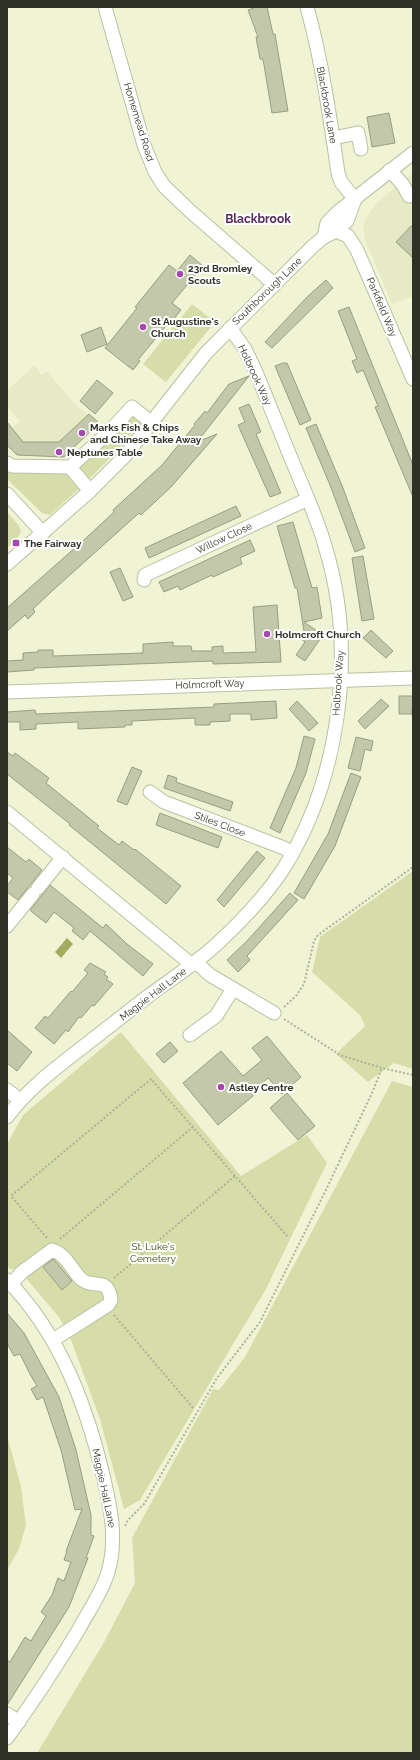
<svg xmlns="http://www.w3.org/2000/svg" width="420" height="1760" font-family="Raleway,sans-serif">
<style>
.built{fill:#e6ebc5}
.green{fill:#d6dda9}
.water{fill:#a3ab5f}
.building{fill:#c4c8aa;stroke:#9a9e81}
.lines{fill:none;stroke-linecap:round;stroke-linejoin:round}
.minor-casing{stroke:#bbc0a2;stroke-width:15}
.path{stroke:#afb299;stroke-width:2;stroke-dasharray:2 2;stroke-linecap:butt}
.minor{stroke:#fff;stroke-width:13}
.poi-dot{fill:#a748b0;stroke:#fff;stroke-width:1.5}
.labels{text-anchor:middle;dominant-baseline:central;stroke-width:4;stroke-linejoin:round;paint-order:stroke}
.street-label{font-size:10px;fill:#303126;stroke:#fff}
.poi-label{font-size:10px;font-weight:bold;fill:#303126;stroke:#fff;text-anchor:start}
.park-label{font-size:10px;fill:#454a10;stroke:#fff}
.quarter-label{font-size:12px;font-weight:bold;fill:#57295c;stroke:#fff}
</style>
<rect width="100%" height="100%" fill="#f0f4d5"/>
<g class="built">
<polygon points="413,173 413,296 392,304 365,240 363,224 374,206 395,187"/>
<polygon points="35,365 41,375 46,371 75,404 99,423 64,457 17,455 7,445 7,433 20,421 7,407 7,391"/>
</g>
<g class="green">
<polygon points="192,304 215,322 166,382 143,364"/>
<polygon points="131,415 140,420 140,424 116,452 88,480 76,468"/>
<polygon points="7,469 10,471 69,474 81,487 50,515 42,513 7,479"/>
<path d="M7 512C23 530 27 531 7 548Z"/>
<polygon points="413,871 413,1069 394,1063 368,1082 336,1054 365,1026 360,1015 312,972 320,937"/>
<polygon points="121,1032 241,1176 307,1135 327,1163 266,1289 140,1500 124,1509 100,1419 71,1340 59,1317 19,1270 10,1269 7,1265 7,1144 23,1115"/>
<polygon points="392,1081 413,1087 413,1753 37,1753 103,1644 135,1583 132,1538 213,1389 219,1390 245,1357"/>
<polygon points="7,1435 21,1487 26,1525 19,1549 7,1570"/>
</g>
<polygon class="water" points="67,938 73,944 61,958 55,952"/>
<g class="building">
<polygon points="257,7 267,7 273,34 275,34 288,111 272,113 263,59 260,59 256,37 258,37 248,10"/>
<polygon points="389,113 395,143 372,147 367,117"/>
<polygon points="413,224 413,258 396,242"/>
<polygon points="190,255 203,266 172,303 181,310 170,324 169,322 138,360 140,361 133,370 105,348 137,308 135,307 169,265 177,271"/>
<polygon points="326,280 333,288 272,348 265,342 308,296"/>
<polygon points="349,307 413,465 413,497 375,407 378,406 363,370 357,373 352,361 357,359 338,311"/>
<polygon points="101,327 107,344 87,352 81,335"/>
<polygon points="283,363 287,363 311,420 300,425 275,366"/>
<polygon points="249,376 197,442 217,434 171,487 141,515 139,513 51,592 33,609 35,612 28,619 25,615 7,631 7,608 85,539 114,512 113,510 162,465 195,425 194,424 205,411 207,413 229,384"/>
<polygon points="97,380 113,393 95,414 80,401"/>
<polygon points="249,404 261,432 256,434 281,493 270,497 238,425 245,422 239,408"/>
<polygon points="89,414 99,423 64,457 17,455 7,445 7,422 23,442 59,442"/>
<polygon points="316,424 343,488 365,548 355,552 330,485 306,428"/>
<polygon points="236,506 241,516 149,558 145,548"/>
<polygon points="293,522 312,588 317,587 322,618 304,622 323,635 305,661 296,655 305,642 299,637 304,631 297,588 295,588 277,526"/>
<polygon points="250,540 255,551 240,558 242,564 213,577 212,575 180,590 178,586 164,592 159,582"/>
<polygon points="363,556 374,619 362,621 352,558"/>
<polygon points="120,568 133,597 123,601 110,572"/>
<polygon points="277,605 281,662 213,664 213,661 34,668 34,670 7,672 7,661 23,660 23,653 38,652 38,650 53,650 53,656 143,653 143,644 173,642 173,646 191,646 192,651 212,651 212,647 223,646 223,653 256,652 253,607"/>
<polygon points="371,630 393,651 386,658 363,638"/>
<polygon points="399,696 413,696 412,714 399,714"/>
<polygon points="381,699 389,706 365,729 358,721"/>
<polygon points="276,701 277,718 251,720 251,714 230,714 230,721 210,722 210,725 195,725 195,718 132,721 132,725 125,725 125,727 78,729 78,722 36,724 36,729 20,730 20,722 7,722 7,712 35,710 36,714 214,707 214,704"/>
<polygon points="297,701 318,723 309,731 289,709"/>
<polygon points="304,736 315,739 306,773 280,833 270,828 296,768"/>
<polygon points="356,737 373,741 371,751 365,749 360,771 348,768"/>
<polygon points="7,752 13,756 15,753 49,778 46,783 99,826 97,828 119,845 122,841 134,850 135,849 181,886 166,904 69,825 70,824 7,774"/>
<polygon points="132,767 142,771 127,805 117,801"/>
<polygon points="351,773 361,777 335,846 304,899 294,893 328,834"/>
<polygon points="168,775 177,778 176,782 233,802 230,811 164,788"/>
<polygon points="160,813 222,837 218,848 156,825"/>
<polygon points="7,847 26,862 29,859 42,870 18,900 7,892 7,886 13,878 7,873"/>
<polygon points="257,851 265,858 224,907 217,900"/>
<polygon points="50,885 103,928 106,924 127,944 153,964 143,976 90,931 83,940 72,931 74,928 54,912 46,923 32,912 30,910"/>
<polygon points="290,893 298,900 247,956 250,960 238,972 227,960 247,941"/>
<polygon points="90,963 106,972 104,974 108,977 106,979 113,984 94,1006 92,1005 81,1018 79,1017 68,1032 66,1030 54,1044 35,1028 45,1016 48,1018 71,991 72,992 88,973 84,970"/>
<polygon points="7,1030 32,1052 17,1071 7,1063"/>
<polygon points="267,1036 301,1077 282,1094 268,1078 252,1092 253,1096 218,1125 183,1083 221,1051 243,1076 262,1060 252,1048"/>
<polygon points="170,1042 178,1051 164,1063 156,1054"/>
<polygon points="287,1093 315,1126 298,1140 270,1108"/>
<polygon points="53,1259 72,1281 62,1290 43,1267"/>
<polygon points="7,1313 24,1333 59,1397 76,1450 91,1515 91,1535 94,1536 86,1558 88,1558 69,1607 7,1705 7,1660 10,1662 25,1637 31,1641 46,1616 41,1612 52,1595 58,1578 64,1581 71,1562 64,1560 67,1551 66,1551 82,1509 75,1510 61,1450 43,1397 37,1400 31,1389 37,1386 31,1376 20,1354 14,1356 7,1343"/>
</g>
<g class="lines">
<g class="minor-casing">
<g id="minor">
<polyline points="105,7 144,145 155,172 164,186 190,211 274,284"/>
<path d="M307 7C322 61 330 117 338 173L341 182 355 199"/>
<polyline points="333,138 358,133 361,149"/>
<polyline points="390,170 403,185 409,196"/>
<polyline points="336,231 348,236 357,250 413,379"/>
<polyline points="324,237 327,223 339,211 413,153"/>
<polyline points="7,463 12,466 70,467 111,430 132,407 152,423"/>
<polyline points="70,467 90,491"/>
<polyline points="7,494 43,533"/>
<polyline points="7,564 90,491 125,456 206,353 313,246 324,237 336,231 347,221 355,199"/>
<polyline points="144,580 145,575 308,499"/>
<polyline points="7,692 413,678"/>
<polyline points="150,792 164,802 284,848 292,853"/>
<polyline points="7,812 192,965"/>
<polyline points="38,888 63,857"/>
<polyline points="7,926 33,894"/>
<polyline points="198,960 200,966 210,975 274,1013"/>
<polyline points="190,1035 216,1016 233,989"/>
<polyline points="7,1090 20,1100"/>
<path d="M7 1117C27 1090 53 1070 79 1050 102 1032 124 1015 147 997 171 979 197 963 219 942 243 920 266 895 284 868 341 776 357 649 325 546 318 520 306 495 296 470 282 437 269 403 255 370L245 349 230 328"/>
<path d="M7 1280C58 1332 85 1401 102 1471 110 1505 118 1538 108 1572 102 1593 89 1610 79 1629 57 1666 33 1702 7 1738"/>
<path d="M11 1284 22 1272 52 1250C65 1253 72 1270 81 1279 93 1290 108 1275 111 1300L108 1305 53 1340"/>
<polyline points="7,1714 19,1722"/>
</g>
</g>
<g class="path">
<polyline points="284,1007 296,996 304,984 314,941 318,935 413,867"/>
<polyline points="284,1019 340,1055 382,1068 413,1075"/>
<polyline points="47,1238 11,1196 151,1079 288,1237"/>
<polyline points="60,1239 193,1127"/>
<polyline points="114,1278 235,1176"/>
<polyline points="114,1315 193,1408"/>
<polyline points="125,1526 128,1520 144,1504 217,1378 260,1322 324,1194 372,1093 382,1068"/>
</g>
<use href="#minor" class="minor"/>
</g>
<g class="poi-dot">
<circle cx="180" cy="274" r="4"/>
<circle cx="143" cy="327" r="4"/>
<circle cx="82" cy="433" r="4"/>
<circle cx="59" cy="452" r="4"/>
<rect x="12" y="539" width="8" height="8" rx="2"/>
<circle cx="267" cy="634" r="4"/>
<circle cx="221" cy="1087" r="4"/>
</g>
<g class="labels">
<g class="street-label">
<text transform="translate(327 105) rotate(80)">Blackbrook Lane</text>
<text transform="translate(139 122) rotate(73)">Homemead Road</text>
<text transform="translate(267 291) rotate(-44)">Southborough Lane</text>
<text transform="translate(382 307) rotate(67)">Parkfield Way</text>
<text transform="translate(255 375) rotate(65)">Holbrook Way</text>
<text transform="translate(224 538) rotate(-25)">Willow Close</text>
<text transform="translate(338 683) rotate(-86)">Holbrook Way</text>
<text transform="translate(210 684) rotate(-2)">Holmcroft Way</text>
<text transform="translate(220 824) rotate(21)">Stiles Close</text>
<text transform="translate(153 994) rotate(-37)">Magpie Hall Lane</text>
<text transform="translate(104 1488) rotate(78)">Magpie Hall Lane</text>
</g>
<g class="poi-label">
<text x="188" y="268">23rd Bromley<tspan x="188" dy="12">Scouts</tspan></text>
<text x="151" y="321">St Augustine's<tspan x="151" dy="12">Church</tspan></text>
<text x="90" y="427">Marks Fish &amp; Chips<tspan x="90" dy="12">and Chinese Take Away</tspan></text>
<text x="67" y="452">Neptunes Table</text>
<text x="24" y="543">The Fairway</text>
<text x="275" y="634">Holmcroft Church</text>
<text x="229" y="1087">Astley Centre</text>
</g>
<g class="park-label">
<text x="153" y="1246">St. Luke's<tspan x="153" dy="12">Cemetery</tspan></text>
</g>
<g class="quarter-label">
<text x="258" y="219">Blackbrook</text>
</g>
</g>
<rect width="420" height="1760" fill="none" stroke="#303126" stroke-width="16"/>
</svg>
